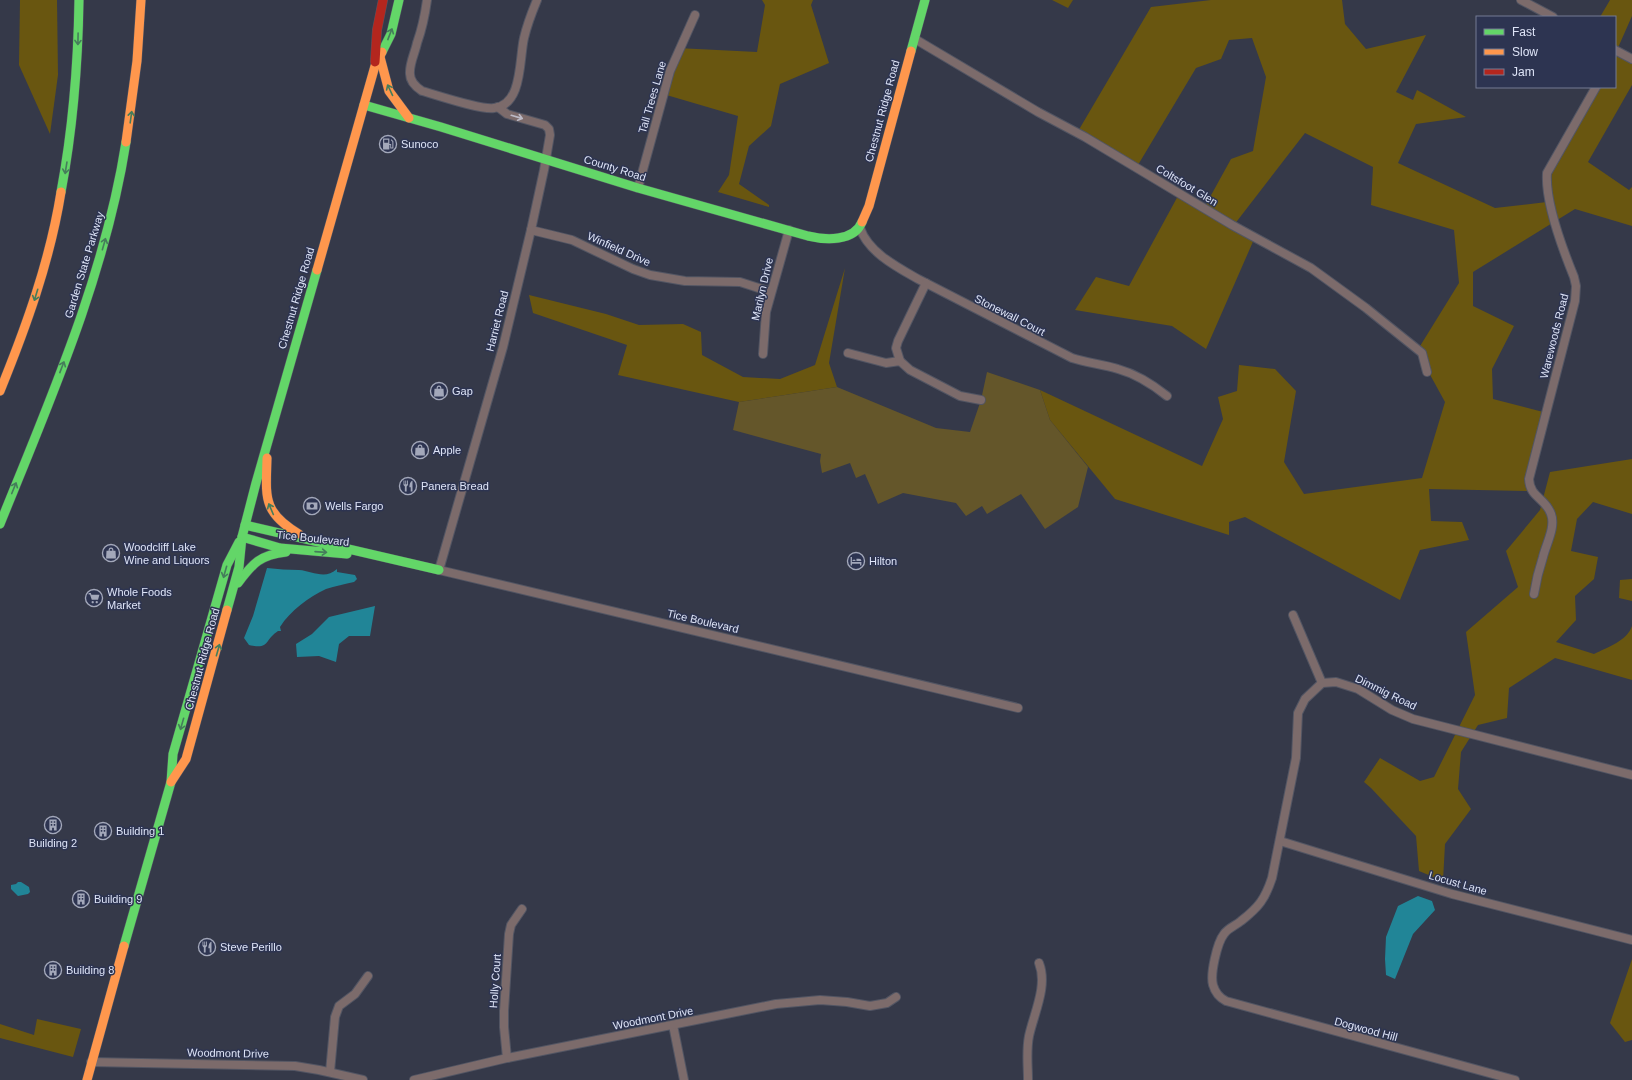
<svg xmlns="http://www.w3.org/2000/svg" width="1632" height="1080" font-family="Helvetica,sans-serif">
<style>
.green{fill:#64562a}
.forest{fill:#695610}
.water{fill:#218597}
.lines{fill:none;stroke-linecap:round;stroke-linejoin:round}
.street-casing{stroke:#525563;stroke-width:10}
.fast-casing{stroke:#525563;stroke-width:10}
.slow-casing{stroke:#525563;stroke-width:10}
.jam-casing{stroke:#525563;stroke-width:10}
.street{stroke:#7c6b6b;stroke-width:8}
.fast{stroke:#63d668;stroke-width:9}
.slow{stroke:#ff974d;stroke-width:9}
.jam{stroke:#b3261e;stroke-width:9}
.oneway{stroke:#457d5b}
.oneway2{stroke:#bcbac6}
.labels{text-anchor:middle;dominant-baseline:central;stroke-width:3;stroke-linejoin:round;paint-order:stroke}
.street-label{font-size:11px;fill:#dee4f7;stroke:#2d3451}
.poi-label{font-size:11px;fill:#dee4f7;stroke:#2d3451;text-anchor:start}
</style>
<rect width="100%" height="100%" fill="#353949"/>
<polygon class="green" points="987,372 1040,390 1050,420 1088,467 1078,507 1045,529 1021,494 987,514 982,506 966,516 956,503 903,493 878,504 865,474 856,478 850,463 822,473 820,461 821,454 733,430 739,402 837,387 936,428 970,432 981,400"/>
<g class="forest">
<polygon points="20,0 57,0 58,75 50,134 19,65"/>
<polygon points="762,0 813,0 811,5 829,63 780,84 771,126 749,146 739,184 769,205 769,207 718,192 729,175 738,116 663,94 677,48 757,52 765,5"/>
<polygon points="1052,0 1073,0 1068,8"/>
<polygon points="1211,0 1342,0 1345,24 1366,49 1426,35 1396,92 1413,100 1417,90 1466,117 1416,124 1398,163 1495,208 1547,202 1550,163 1592,87 1615,87 1615,17 1600,17 1610,0 1632,0 1632,16 1617,50 1632,58 1632,85 1588,162 1629,190 1632,187 1632,226 1575,209 1473,272 1473,306 1514,326 1492,369 1493,399 1547,413 1528,491 1429,489 1431,521 1462,522 1469,540 1420,550 1400,600 1245,517 1229,522 1229,535 1115,499 1050,420 1040,390 1202,466 1223,419 1218,397 1237,391 1239,365 1275,369 1296,391 1284,462 1304,494 1422,478 1445,402 1417,351 1459,283 1454,230 1371,205 1373,167 1305,133 1234,225 1255,237 1206,349 1172,326 1075,310 1096,277 1129,286 1179,194 1204,208 1231,159 1253,151 1266,77 1252,38 1229,40 1221,59 1196,68 1135,170 1077,133 1151,7"/>
<polygon points="845,268 829,363 837,387 739,402 618,375 627,345 533,313 529,295 606,314 639,325 683,324 701,332 702,355 743,377 780,379 815,365"/>
<path d="M1632 459V514L1593 502 1577 519 1571 551 1598 557 1594 579 1575 596 1576 620 1556 642 1594 654C1608 647 1627 641 1632 626V680L1555 658 1509 688 1507 718 1478 725 1461 752 1458 789 1471 809 1445 844 1443 881 1419 871 1416 836 1371 788 1364 782 1380 758 1420 781 1434 777 1475 695 1466 632 1518 587 1506 551 1540 510 1550 472Z"/>
<polygon points="1632,579 1632,601 1619,598 1620,580"/>
<polygon points="1632,959 1632,1040 1625,1042 1610,1023"/>
<polygon points="37,1019 81,1029 73,1057 0,1038 0,1024 34,1035"/>
</g>
<g class="water">
<path d="M267 568C278 569 288 570 299 570 312 571 325 580 337 569V572L355 575 357 579 354 582C345 584 335 586 326 589 309 597 290 611 280 627L281 631H278C264 640 270 650 249 645L244 638 253 616Z"/>
<polygon points="375,606 370,636 349,636 339,644 336,662 319,656 297,657 296,644 312,634 329,617"/>
<polygon points="18,882 21,882 29,887 30,892 28,894 18,896 11,889 11,885 16,884"/>
<polygon points="1418,896 1432,901 1435,910 1413,934 1395,979 1386,975 1385,959 1386,937 1398,906"/>
</g>
<g class="lines">
<g class="street-casing">
<g id="street">
<path d="M427 0C425 15 422 29 417 43 415 53 409 64 410 74 410 82 416 87 422 91 437 95 480 110 494 108 523 105 519 59 524 38 527 25 532 12 537 0"/>
<polyline points="1521,0 1553,17"/>
<polyline points="915,39 1038,112 1085,137 1232,225 1311,268 1366,308 1422,353 1427,372"/>
<polyline points="1615,50 1632,59"/>
<polyline points="498,107 507,114 545,125 549,129 550,135 544,170 531,230 503,347 439,570 1018,708"/>
<polyline points="638,188 670,71 695,15"/>
<path d="M860 228C868 252 897 267 918 279L1072 358C1087 363 1102 364 1118 369 1136 374 1152 384 1167 396"/>
<polyline points="531,230 572,240 633,269 650,275 685,281 740,282 771,292"/>
<polyline points="848,353 886,363 900,361 910,370 960,396 981,400"/>
<polyline points="763,354 766,312 789,230"/>
<polyline points="900,361 896,348 898,341 926,283"/>
<path d="M1534 594C1536 581 1539 569 1543 557 1546 544 1556 527 1551 514 1545 497 1530 498 1529 479L1575 301 1576 286 1574 277C1563 250 1545 201 1547 173L1596 87"/>
<polyline points="1293,615 1322,683"/>
<polyline points="1280,841 1452,894 1632,940"/>
<polyline points="673,1025 684,1080"/>
<polyline points="507,1058 504,1027 504,1011 509,934 511,925 522,909"/>
<polyline points="91,1062 295,1066 319,1070 363,1080"/>
<polyline points="330,1072 335,1017 339,1006 355,994 368,976"/>
<polyline points="414,1080 507,1058 776,1004 820,1000 847,1002 870,1006 887,1003 896,997"/>
<path d="M1028 1080C1028 1066 1026 1051 1029 1036 1034 1013 1048 986 1039 963"/>
<path d="M1515 1080 1226 1001C1220 998 1215 992 1213 985 1210 974 1217 943 1224 934 1228 928 1235 926 1241 921 1259 907 1265 899 1272 878L1296 758 1298 713 1305 699 1322 683 1336 682 1358 689 1392 710 1413 719 1632 775"/>
</g>
</g>
<g class="fast-casing">
<g id="fast">
<polyline points="911,51 925,0"/>
<polyline points="382,52 391,34 399,0"/>
<path d="M364 105 441 127 638 188 808 236C825 240 854 242 862 222"/>
<path d="M61 192C73 128 78 65 79 0"/>
<path d="M0 524C50 400 105 276 126 142"/>
<polyline points="245,525 439,570"/>
<polyline points="242,537 280,548 347,554"/>
<path d="M238 583C253 563 260 555 286 552"/>
<polyline points="227,610 239,567 242,537 256,483 317,270"/>
<polyline points="124,946 171,782 173,754 227,565 239,542"/>
</g>
</g>
<g class="slow-casing">
<g id="slow">
<polyline points="380,57 389,91 409,118"/>
<polyline points="126,142 137,61 141,0"/>
<polyline points="862,222 869,206 911,51"/>
<polyline points="317,270 375,66 382,52"/>
<path d="M0 391C26 327 50 261 61 192"/>
<path d="M267 458C266 497 262 512 299 534"/>
<polyline points="171,782 186,759 227,610"/>
<polyline points="87,1080 124,946"/>
</g>
</g>
<g class="jam-casing">
<polyline id="jam" points="375,62 377,30 383,0"/>
</g>
<use href="#street" class="street"/>
<use href="#fast" class="fast"/>
<use href="#slow" class="slow"/>
<use href="#jam" class="jam"/>
</g>
<defs><path id="oneway-shaft" d="M-6 0H5M1.5-3L5.5 0L1.5 3" fill="none" stroke-width="1.6" stroke-linecap="round" stroke-linejoin="round"/></defs>
<g class="oneway">
<use href="#oneway-shaft" transform="translate(390 34) rotate(-69)"/>
<use href="#oneway-shaft" transform="translate(78 39) rotate(91)"/>
<use href="#oneway-shaft" transform="translate(390 90) rotate(-115)"/>
<use href="#oneway-shaft" transform="translate(131 117) rotate(-82)"/>
<use href="#oneway-shaft" transform="translate(66 168) rotate(99)"/>
<use href="#oneway-shaft" transform="translate(104 244) rotate(-74)"/>
<use href="#oneway-shaft" transform="translate(36 295) rotate(107)"/>
<use href="#oneway-shaft" transform="translate(62 367) rotate(-69)"/>
<use href="#oneway-shaft" transform="translate(14 488) rotate(-68)"/>
<use href="#oneway-shaft" transform="translate(271 509) rotate(-113)"/>
<use href="#oneway-shaft" transform="translate(321 552) rotate(4)"/>
<use href="#oneway-shaft" transform="translate(225 572) rotate(106)"/>
<use href="#oneway-shaft" transform="translate(218 650) rotate(-74)"/>
<use href="#oneway-shaft" transform="translate(182 724) rotate(106)"/>
</g>
<use class="oneway2" href="#oneway-shaft" transform="translate(517 117) rotate(16)"/>
<defs>
<g id="fuel-ring" transform="scale(0.9)"><circle r="9.5" fill="#2d3451" stroke="#a3a8ba" stroke-width="1.5"/><path d="M-5.5-6h7V0h2V4h1.3V-2.5L3-4.5l.8-.8L6-3V5H2.5V1h-1V6h-7ZM-4.2-4.7v3.2H.2V-4.7Z" fill="#a3a8ba"/></g>
<g id="shop-ring" transform="scale(0.9)"><circle r="9.5" fill="#2d3451" stroke="#a3a8ba" stroke-width="1.5"/><path d="M-5-2.5h2.3a2.7 3.5 0 0 1 5.4 0H5L5.5 6h-11ZM-1.5-2.5h3a1.5 2.3 0 0 0-3 0Z" fill="#a3a8ba"/></g>
<g id="restaurant-ring" transform="scale(0.9)"><circle r="9.5" fill="#2d3451" stroke="#a3a8ba" stroke-width="1.5"/><path d="M-5-6h1v4h1v-4h1v4h1v-4h1v5L-1.5 .5V6h-2V.5L-5-1ZM5-6V6H3V1.5H1.5Q1.5-4 5-6Z" fill="#a3a8ba"/></g>
<g id="bank-ring" transform="scale(0.9)"><circle r="9.5" fill="#2d3451" stroke="#a3a8ba" stroke-width="1.5"/><path d="M-6-4H6V4H-6ZM0-2.3a2.3 2.3 0 1 0 0 4.6a2.3 2.3 0 1 0 0-4.6Z" fill="#a3a8ba"/></g>
<g id="hotel-ring" transform="scale(0.9)"><circle r="9.5" fill="#2d3451" stroke="#a3a8ba" stroke-width="1.5"/><path d="M-6-4.5h1.5V1H6V5H4.5V3h-9V5H-6ZM-4 0a1.8 1.8 0 1 1 3.6 0ZM.5 0V-2.5h3Q6-2.5 6 0Z" fill="#a3a8ba"/></g>
<g id="supermarket-ring" transform="scale(0.9)"><circle r="9.5" fill="#2d3451" stroke="#a3a8ba" stroke-width="1.5"/><path d="M-6-5.5h2.5l.6 2H6L4.5 2H-2.5L-4.4-4H-6ZM-1.5 3.2a1.3 1.3 0 1 0 .1 0ZM3 3.2a1.3 1.3 0 1 0 .1 0Z" fill="#a3a8ba"/></g>
<g id="building-ring" transform="scale(0.9)"><circle r="9.5" fill="#2d3451" stroke="#a3a8ba" stroke-width="1.5"/><path d="M-4-6H4V6H1V3H-1V6H-4ZM-2.5-4.3h1.7v1.8h-1.7ZM.8-4.3h1.7v1.8H.8ZM-2.5-1h1.7V.8h-1.7ZM.8-1h1.7V.8H.8Z" fill="#a3a8ba"/></g>
</defs>
<g fill-rule="evenodd">
<use href="#fuel-ring" x="388" y="144"/>
<use href="#shop-ring" x="439" y="391"/>
<use href="#shop-ring" x="420" y="450"/>
<use href="#restaurant-ring" x="408" y="486"/>
<use href="#bank-ring" x="312" y="506"/>
<use href="#shop-ring" x="111" y="553"/>
<use href="#hotel-ring" x="856" y="561"/>
<use href="#supermarket-ring" x="94" y="598"/>
<use href="#building-ring" x="53" y="825"/>
<use href="#building-ring" x="103" y="831"/>
<use href="#building-ring" x="81" y="899"/>
<use href="#restaurant-ring" x="207" y="947"/>
<use href="#building-ring" x="53" y="970"/>
</g>
<g class="labels">
<g class="street-label">
<text transform="translate(652 97) rotate(-74)">Tall Trees Lane</text>
<text transform="translate(882 111) rotate(-75)">Chestnut Ridge Road</text>
<text transform="translate(615 168) rotate(17)">County Road</text>
<text transform="translate(1187 185) rotate(31)">Coltsfoot Glen</text>
<text transform="translate(619 249) rotate(24)">Winfield Drive</text>
<text transform="translate(84 265) rotate(-73)">Garden State Parkway</text>
<text transform="translate(762 289) rotate(-77)">Marilyn Drive</text>
<text transform="translate(296 298) rotate(-74)">Chestnut Ridge Road</text>
<text transform="translate(1010 315) rotate(27)">Stonewall Court</text>
<text transform="translate(497 321) rotate(-76)">Harriet Road</text>
<text transform="translate(1554 336) rotate(-76)">Warewoods Road</text>
<text transform="translate(313 538) rotate(6)">Tice Boulevard</text>
<text transform="translate(703 621) rotate(13)">Tice Boulevard</text>
<text transform="translate(202 659) rotate(-75)">Chestnut Ridge Road</text>
<text transform="translate(1386 692) rotate(26)">Dimmig Road</text>
<text transform="translate(1458 883) rotate(16)">Locust Lane</text>
<text transform="translate(495 981) rotate(-86)">Holly Court</text>
<text transform="translate(653 1018) rotate(-11)">Woodmont Drive</text>
<text transform="translate(1366 1029) rotate(15)">Dogwood Hill</text>
<text transform="translate(228 1053) rotate(1)">Woodmont Drive</text>
</g>
<g class="poi-label">
<text x="401" y="144">Sunoco</text>
<text x="452" y="391">Gap</text>
<text x="433" y="450">Apple</text>
<text x="421" y="486">Panera Bread</text>
<text x="325" y="506">Wells Fargo</text>
<text x="124" y="547">Woodcliff Lake<tspan x="124" dy="13">Wine and Liquors</tspan></text>
<text x="869" y="561">Hilton</text>
<text x="107" y="592">Whole Foods<tspan x="107" dy="13">Market</tspan></text>
<text x="116" y="831">Building 1</text>
<text x="53" y="843" text-anchor="middle">Building 2</text>
<text x="94" y="899">Building 9</text>
<text x="220" y="947">Steve Perillo</text>
<text x="66" y="970">Building 8</text>
</g>
</g>
<rect x="1476" y="16" width="140" height="72" fill="#2d3451" stroke="#747a93"/>
<rect x="1484" y="29" width="20" height="6" fill="#63d668" stroke="#747a93"/>
<text x="1512" y="36" font-size="12" fill="#dee4f7">Fast</text>
<rect x="1484" y="49" width="20" height="6" fill="#ff974d" stroke="#747a93"/>
<text x="1512" y="56" font-size="12" fill="#dee4f7">Slow</text>
<rect x="1484" y="69" width="20" height="6" fill="#b3261e" stroke="#747a93"/>
<text x="1512" y="76" font-size="12" fill="#dee4f7">Jam</text>
</svg>
